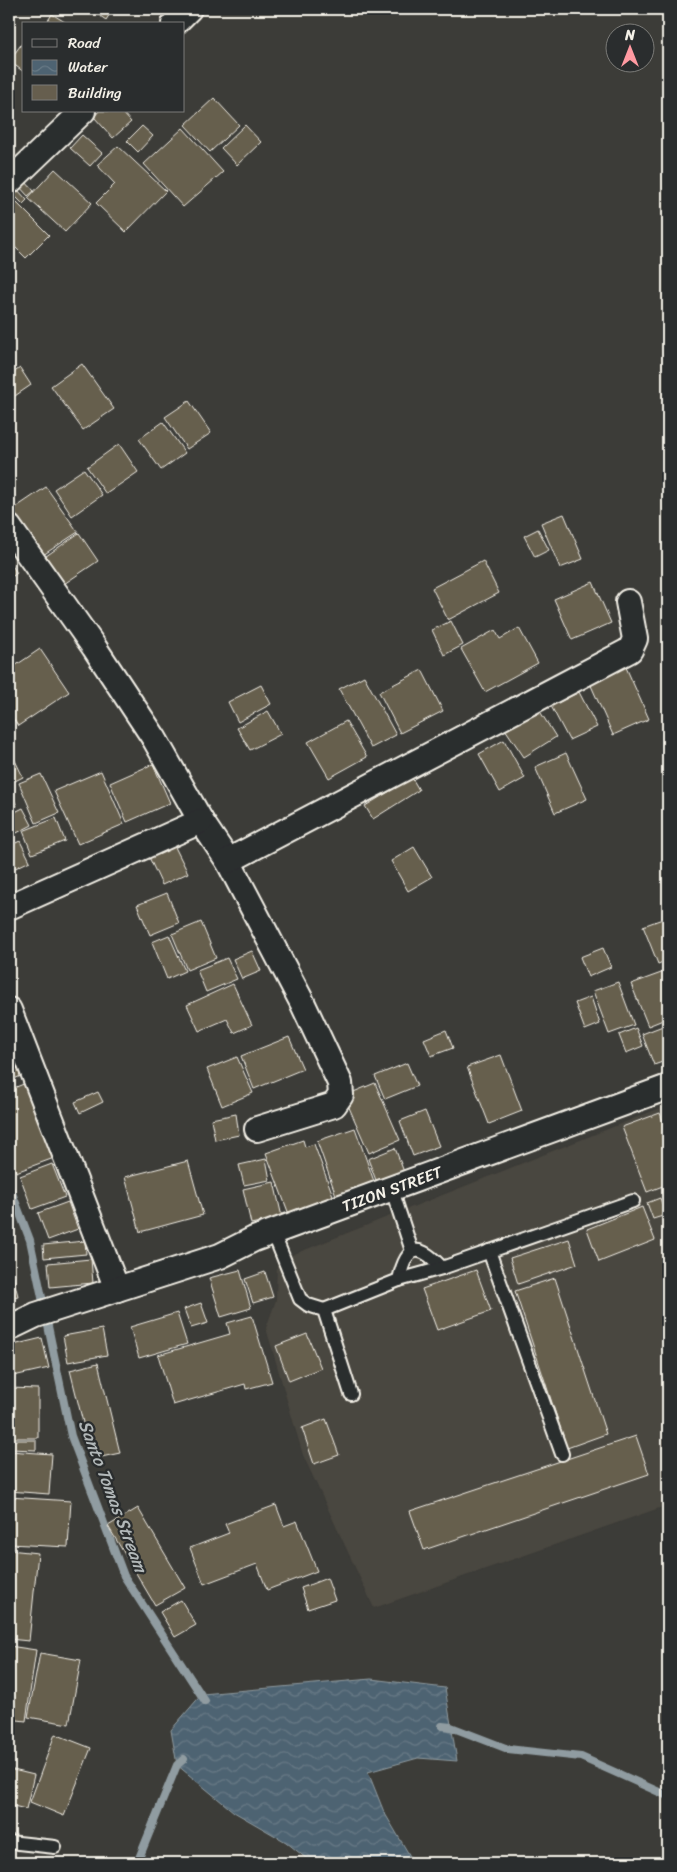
<svg xmlns="http://www.w3.org/2000/svg" width="677" height="1872" font-family="Sriracha,sans-serif">
<style>
.built{fill:#49463f}
.water{fill:url(#water-waves);stroke:#909ca1}
.lines{fill:none;stroke-linecap:round;stroke-linejoin:round}
.stream{stroke:#909ca1;stroke-width:8}
.building{fill:#665e4e;stroke:#f4f1e8}
.lane-casing{stroke:#f4f1e8;stroke-width:16}
.street-casing{stroke:#f4f1e8;stroke-width:28}
.lane{stroke:#2a2d2e;stroke-width:12}
.street{stroke:#2a2d2e;stroke-width:24}
.labels{text-anchor:middle;dominant-baseline:central;stroke-width:4.5;stroke-linejoin:round;paint-order:stroke}
.street-label{font-size:16px;fill:#f4f1e8;stroke:#2a2d2e}
.water-label{font-size:18px;font-style:italic;fill:#b2b8b9;stroke:#2a2d2e}
</style>
<defs>
<pattern id="water-waves" width="16" height="10" patternUnits="userSpaceOnUse" patternTransform="scale(1.25)"><rect width="16" height="10" fill="#4e6372"/><path d="M0 5q4-4 8 0t8 0" fill="none" stroke="#687a86"/></pattern>
</defs>
<rect width="100%" height="100%" fill="#3c3c38"/>
<filter id="ink" filterUnits="userSpaceOnUse"><feTurbulence type="fractalNoise" baseFrequency=".02" numOctaves="2"/><feDisplacementMap in="SourceGraphic" scale="10" xChannelSelector="R" yChannelSelector="G"/><feConvolveMatrix kernelMatrix="1 2 1 2 8 2 1 2 1" color-interpolation-filters="sRGB"/></filter>
<g filter="url(#ink)">
<polygon class="built" points="668,1105 668,1505 374,1608 303,1455 266,1328 276,1300 277,1261"/>
<polygon class="water" points="371,1679 445,1688 457,1761 418,1758 368,1772 384,1812 414,1863 312,1863 286,1842 234,1812 177,1765 171,1730 202,1694"/>
<g class="lines">
<g class="stream">
<polyline points="9,1185 30,1240 71,1436 124,1576 205,1701"/>
<polyline points="442,1726 451,1727 508,1749 581,1757 668,1796"/>
<polyline points="137,1863 177,1765 184,1759"/>
</g>
</g>
<g class="building">
<polygon points="90,9 113,9 106,20"/>
<polygon points="52,14 68,24 46,24"/>
<polygon points="23,42 24,42 24,72 9,61"/>
<polygon points="214,98 239,125 210,152 185,125"/>
<polygon points="99,111 121,111 131,122 113,138 94,117"/>
<polygon points="245,125 261,142 237,165 221,148"/>
<polygon points="142,126 153,136 138,152 127,141"/>
<polygon points="183,128 223,172 183,207 144,164"/>
<polygon points="82,135 102,153 90,166 70,148"/>
<polygon points="118,146 166,191 126,232 96,203 115,184 97,165"/>
<polygon points="55,169 92,203 65,232 28,198"/>
<polygon points="24,180 34,191 28,196 18,185"/>
<polygon points="17,189 27,200 23,204 12,193"/>
<polygon points="12,198 49,235 26,258 9,241 9,201"/>
<polygon points="82,364 114,409 83,430 51,386"/>
<polygon points="20,368 31,385 9,400 9,376"/>
<polygon points="189,401 211,433 187,449 165,417"/>
<polygon points="163,422 185,453 161,470 139,439"/>
<polygon points="119,444 138,472 106,494 87,467"/>
<polygon points="84,469 102,495 72,516 54,489"/>
<polygon points="46,487 78,532 43,555 12,510"/>
<polygon points="564,514 583,559 560,568 541,523"/>
<polygon points="538,529 549,550 535,557 524,536"/>
<polygon points="79,533 98,561 58,588 39,561"/>
<polygon points="9,561 17,573 9,579"/>
<polygon points="483,561 499,593 448,620 432,588"/>
<polygon points="593,582 611,623 572,640 554,599"/>
<polygon points="451,621 463,645 444,655 432,630"/>
<polygon points="519,628 538,663 485,692 461,649 495,630 500,639"/>
<polygon points="40,649 69,692 18,726 9,712 9,670"/>
<polygon points="625,665 649,719 613,735 589,681"/>
<polygon points="422,670 443,711 400,733 379,692"/>
<polygon points="364,676 396,735 371,748 339,689"/>
<polygon points="261,685 271,704 238,722 228,702"/>
<polygon points="579,692 597,727 569,740 551,706"/>
<polygon points="536,705 556,737 524,757 503,726"/>
<polygon points="268,711 281,734 250,750 237,728"/>
<polygon points="346,721 367,757 329,778 308,742"/>
<polygon points="504,740 525,778 500,792 479,754"/>
<polygon points="10,750 23,777 9,784 9,751"/>
<polygon points="566,753 587,799 555,813 535,767"/>
<polygon points="153,764 170,803 127,822 110,783"/>
<polygon points="101,771 124,824 78,844 54,791"/>
<polygon points="41,774 59,813 36,823 19,783"/>
<polygon points="412,778 419,790 373,819 365,806"/>
<polygon points="9,788 17,806 9,810"/>
<polygon points="23,808 32,825 9,837 9,815"/>
<polygon points="56,818 65,841 32,854 23,831"/>
<polygon points="20,841 30,861 9,871 9,846"/>
<polygon points="173,843 188,873 162,885 148,855"/>
<polygon points="414,847 432,877 408,891 391,861"/>
<polygon points="167,893 179,923 150,935 137,905"/>
<polygon points="668,917 668,960 658,964 643,926"/>
<polygon points="201,922 216,958 187,970 172,934"/>
<polygon points="169,935 185,971 167,979 152,942"/>
<polygon points="603,948 611,967 588,977 580,957"/>
<polygon points="252,951 261,971 242,979 233,959"/>
<polygon points="227,958 237,979 206,992 197,970"/>
<polygon points="664,972 668,983 668,1018 648,1026 631,984"/>
<polygon points="618,982 634,1025 609,1034 593,991"/>
<polygon points="233,984 252,1025 234,1033 227,1019 199,1031 187,1005"/>
<polygon points="591,997 600,1024 585,1030 575,1003"/>
<polygon points="668,1024 668,1060 654,1065 642,1034"/>
<polygon points="636,1028 643,1046 626,1053 619,1035"/>
<polygon points="446,1030 453,1048 431,1056 424,1039"/>
<polygon points="289,1037 303,1069 254,1089 241,1056"/>
<polygon points="9,1050 21,1076 9,1081"/>
<polygon points="501,1055 522,1111 489,1124 467,1067"/>
<polygon points="237,1057 253,1093 222,1106 207,1069"/>
<polygon points="407,1063 417,1086 385,1099 375,1076"/>
<polygon points="26,1083 54,1158 16,1172 9,1153 9,1090"/>
<polygon points="375,1083 400,1140 369,1153 344,1096"/>
<polygon points="98,1092 103,1102 80,1113 75,1102"/>
<polygon points="425,1111 439,1146 413,1156 400,1121"/>
<polygon points="660,1113 668,1135 668,1184 647,1192 622,1127"/>
<polygon points="236,1114 239,1135 215,1140 211,1119"/>
<polygon points="355,1128 376,1187 338,1201 317,1141"/>
<polygon points="303,1140 305,1147 314,1144 335,1201 290,1217 266,1153"/>
<polygon points="395,1148 404,1172 377,1183 368,1159"/>
<polygon points="266,1159 270,1180 244,1185 239,1165"/>
<polygon points="188,1161 203,1215 140,1232 125,1177"/>
<polygon points="52,1164 65,1197 32,1209 20,1176"/>
<polygon points="274,1182 282,1217 251,1224 243,1189"/>
<polygon points="660,1198 666,1215 653,1219 647,1203"/>
<polygon points="68,1202 78,1229 48,1240 38,1213"/>
<polygon points="642,1207 655,1240 599,1262 587,1229"/>
<polygon points="569,1239 577,1264 518,1284 510,1258"/>
<polygon points="85,1241 86,1254 44,1258 43,1245"/>
<polygon points="91,1259 93,1283 50,1287 48,1263"/>
<polygon points="9,1261 18,1296 9,1298"/>
<polygon points="240,1270 251,1308 221,1317 209,1278"/>
<polygon points="476,1270 491,1311 437,1330 422,1289"/>
<polygon points="265,1272 273,1297 253,1303 245,1279"/>
<polygon points="555,1278 606,1434 567,1448 515,1291"/>
<polygon points="201,1303 208,1323 191,1328 184,1309"/>
<polygon points="177,1313 187,1344 139,1358 130,1327"/>
<polygon points="252,1316 272,1382 246,1389 245,1384 173,1405 158,1355 230,1334 227,1323"/>
<polygon points="102,1329 107,1355 68,1362 63,1336"/>
<polygon points="307,1334 321,1368 289,1381 276,1346"/>
<polygon points="42,1338 49,1368 9,1377 9,1346"/>
<polygon points="98,1363 120,1453 92,1459 70,1370"/>
<polygon points="9,1388 38,1389 38,1438 9,1438"/>
<polygon points="326,1419 339,1455 314,1464 302,1428"/>
<polygon points="636,1436 649,1474 424,1550 410,1511"/>
<polygon points="9,1440 36,1440 36,1450 9,1449"/>
<polygon points="9,1451 52,1454 49,1494 9,1491"/>
<polygon points="9,1497 71,1501 68,1547 9,1544"/>
<polygon points="276,1505 284,1526 297,1521 317,1571 267,1590 257,1564 204,1584 190,1548 229,1533 225,1524"/>
<polygon points="138,1508 185,1588 155,1605 108,1526"/>
<polygon points="9,1550 38,1553 29,1641 9,1639"/>
<polygon points="327,1578 335,1600 308,1609 301,1588"/>
<polygon points="181,1600 196,1625 175,1637 160,1612"/>
<polygon points="9,1646 36,1650 26,1721 9,1719"/>
<polygon points="40,1653 81,1660 69,1724 28,1717"/>
<polygon points="55,1734 91,1748 64,1816 30,1802"/>
<polygon points="9,1769 34,1775 26,1809 9,1805"/>
</g>
<g class="lines">
<g class="lane-casing">
<g id="lane">
<polyline points="392,1190 412,1251"/>
<polyline points="273,1232 300,1299 308,1305 324,1310 351,1394"/>
<polyline points="489,1251 562,1454"/>
<path d="M399 1280C406 1246 418 1241 442 1268"/>
<polyline points="324,1310 399,1280 442,1268 633,1201"/>
<polyline points="9,1842 55,1847"/>
</g>
</g>
<g class="street-casing">
<g id="street">
<polyline points="174,24 189,9"/>
<polyline points="9,182 83,111"/>
<polyline points="9,527 94,647 154,738 201,821 228,861 302,1002 340,1083 341,1095 334,1105 257,1129"/>
<polyline points="228,861 630,650 635,639 628,602"/>
<polyline points="9,907 201,821"/>
<polyline points="9,1010 117,1289"/>
<polyline points="9,1328 36,1315 220,1256 254,1239 668,1087"/>
</g>
</g>
<use href="#lane" class="lane"/>
<use href="#street" class="street"/>
</g>
</g>
<g class="labels">
<g class="street-label">
<text transform="translate(392 1189) rotate(-20)">TIZON STREET</text>
</g>
<g class="water-label">
<text transform="translate(113 1496) rotate(69)">Santo Tomas Stream</text>
</g>
</g>
<rect width="677" height="1872" fill="none" stroke="#2a2d2e" stroke-width="30"/>
<rect x="15" y="15" width="647" height="1842" fill="none" stroke="#f4f1e8" stroke-width="2" filter="url(#ink)"/>
<rect x="22" y="22" width="162" height="90" fill="#2a2d2e" stroke="#7b7b78"/>
<rect x="32" y="39" width="25" height="8" fill="#2a2d2e" stroke="#7b7b78"/>
<text x="68" y="48" font-size="15" fill="#f4f1e8">Road</text>
<rect x="32" y="60" width="25" height="15" fill="url(#water-waves)" stroke="#7b7b78"/>
<text x="68" y="72" font-size="15" fill="#f4f1e8">Water</text>
<rect x="32" y="85" width="25" height="15" fill="#665e4e" stroke="#7b7b78"/>
<text x="68" y="98" font-size="15" fill="#f4f1e8">Building</text>
<g transform="translate(630 48)"><circle r="24" fill="#2a2d2e" stroke="#7b7b78"/>
<path d="M0-4L9 19L0 12L-9 19Z" fill="#ff9aa2"/>
<text y="-8" font-size="14" font-weight="bold" text-anchor="middle" fill="#f4f1e8">N</text>
</g>
</svg>
